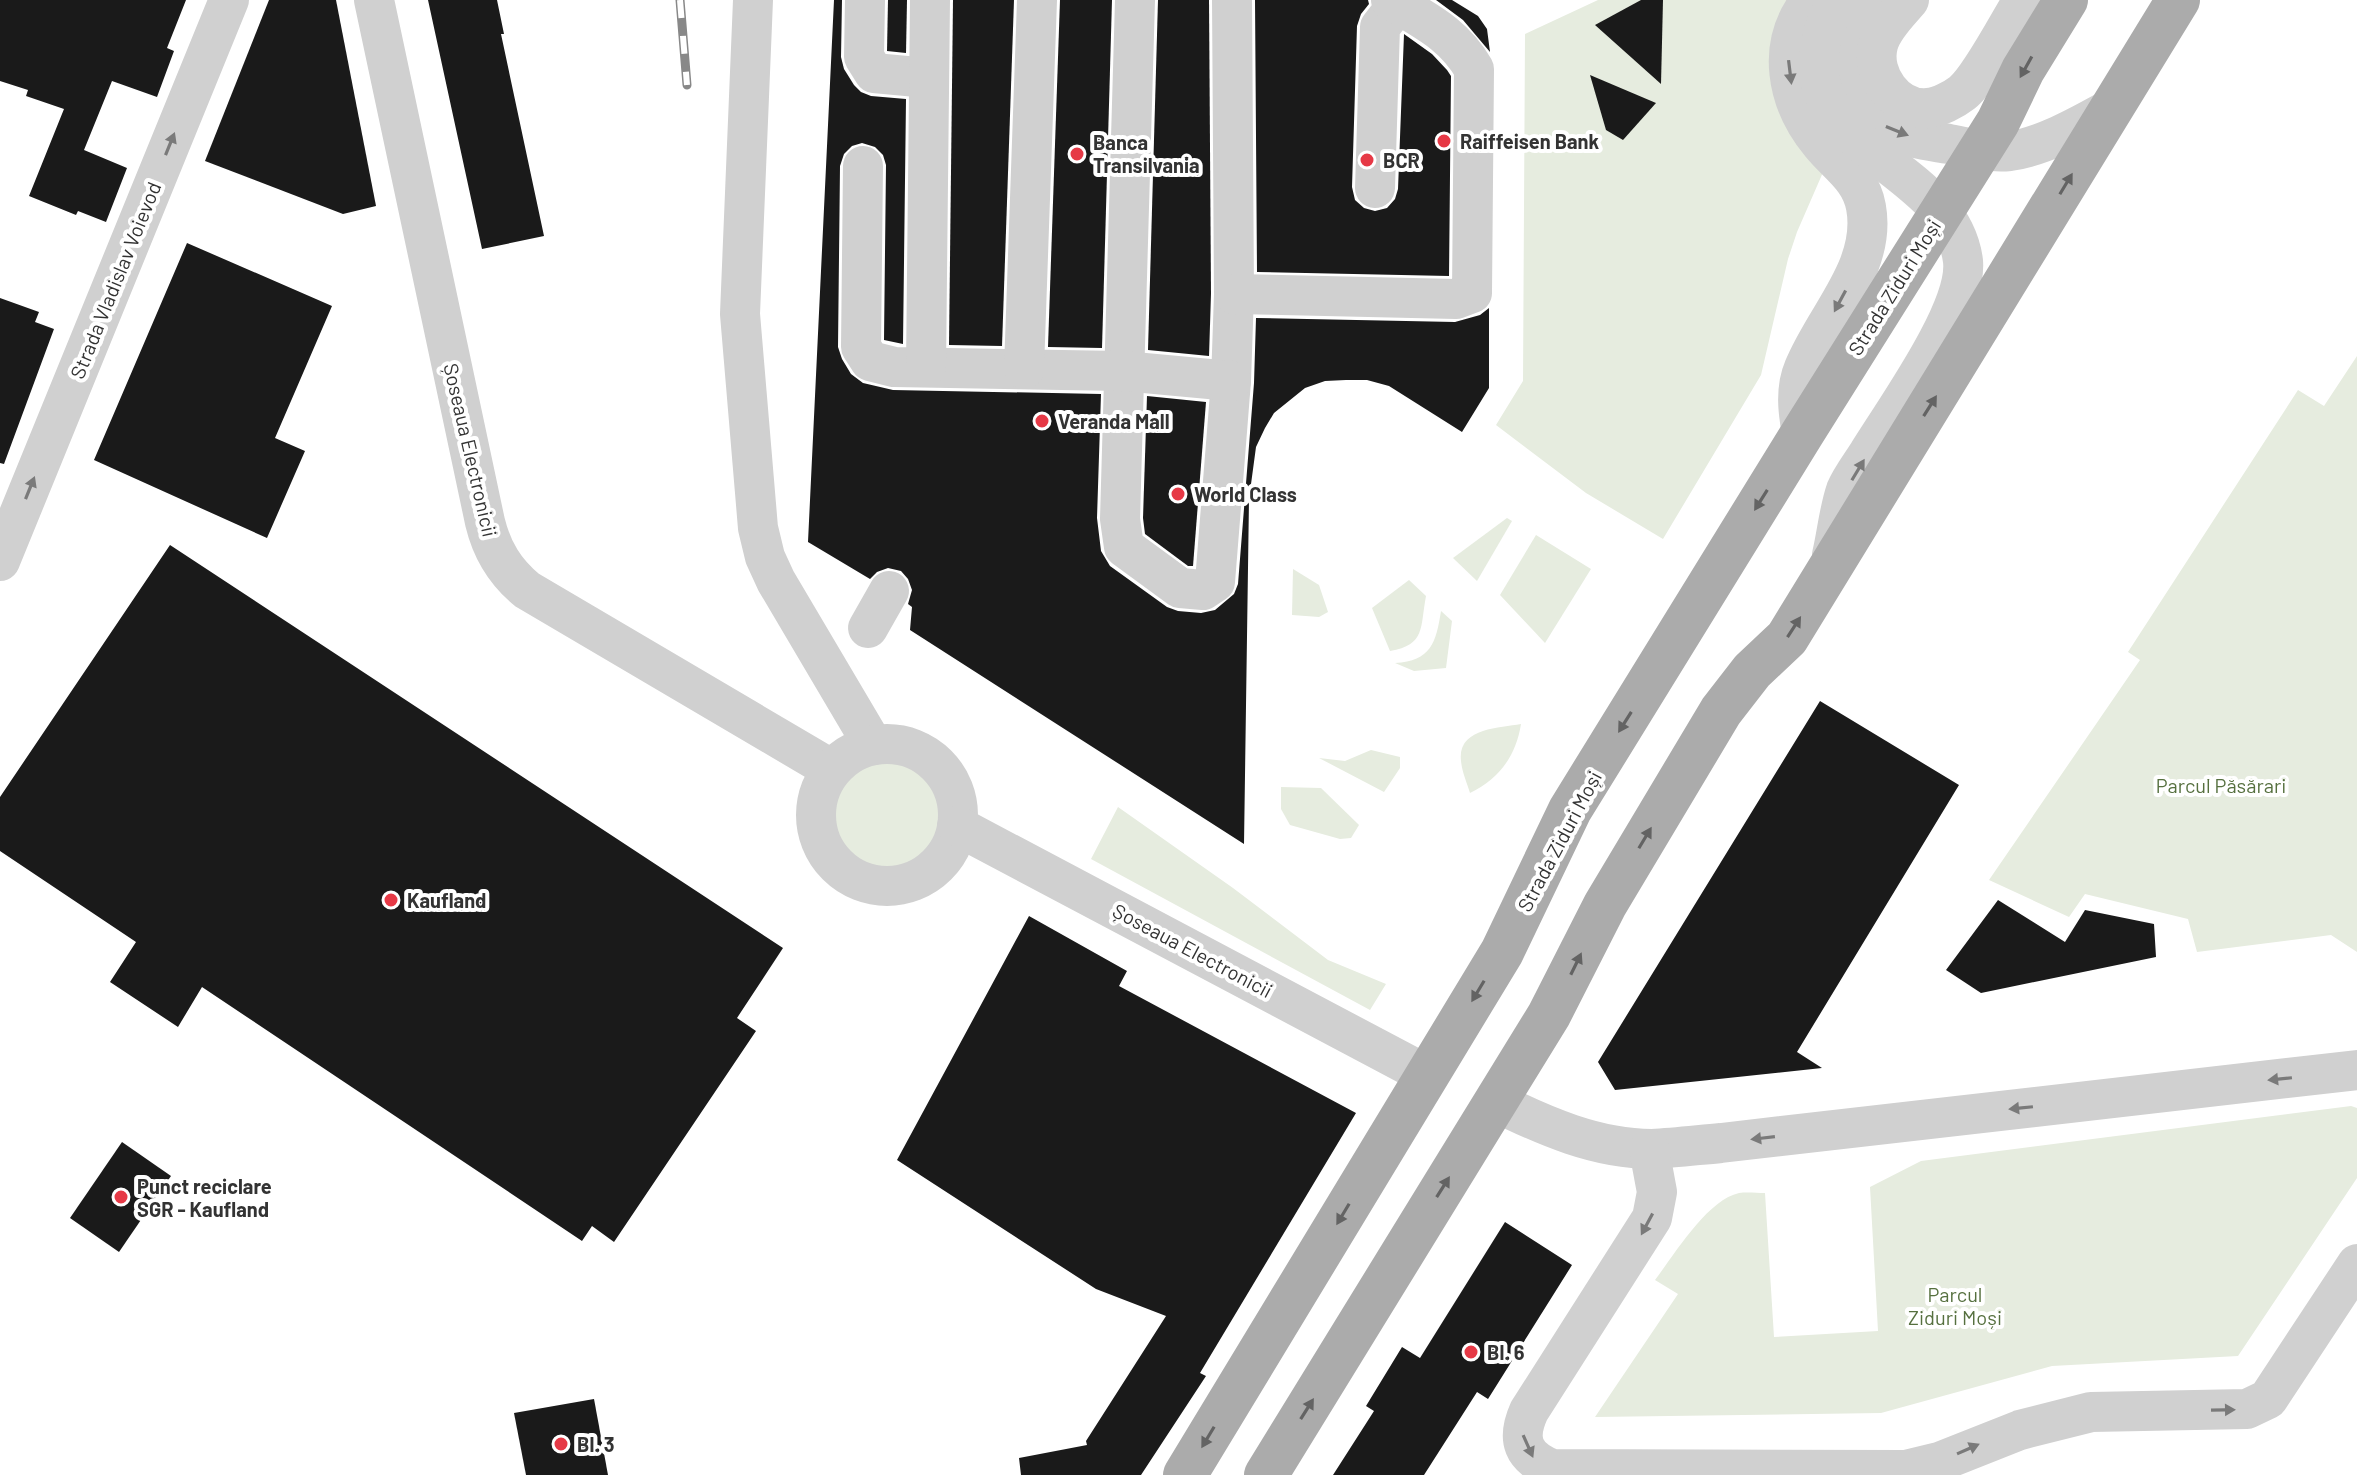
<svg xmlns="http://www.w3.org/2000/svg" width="2357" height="1475" font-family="Barlow,sans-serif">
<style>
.green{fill:#e6ecdf}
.building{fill:#1a1a1a}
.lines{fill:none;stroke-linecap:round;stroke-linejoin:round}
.minor{stroke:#d0d0d0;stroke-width:40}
.major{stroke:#ababab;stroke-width:44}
.rail-casing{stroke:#888;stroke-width:9}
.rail{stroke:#fff;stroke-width:6;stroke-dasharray:18;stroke-linecap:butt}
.oneway{fill:#636363}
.oneway2{fill:#7a7a7a}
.poi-dot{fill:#e63946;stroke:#fff;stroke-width:3}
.labels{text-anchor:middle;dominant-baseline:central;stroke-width:8;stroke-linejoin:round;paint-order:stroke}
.poi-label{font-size:20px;font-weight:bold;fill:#333;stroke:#fff;text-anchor:start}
.street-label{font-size:20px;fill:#333;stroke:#fff}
.park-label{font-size:20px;fill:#56703f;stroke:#fff}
</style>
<rect width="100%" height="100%" fill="#fff"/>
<g class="green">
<polygon points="1598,0 1791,0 1824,170 1797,232 1788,259 1761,375 1663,539 1586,493 1496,425 1523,381 1525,34"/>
<polygon points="2357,356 2357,952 2331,935 2197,952 2188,919 2085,894 2069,917 1989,880 2140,660 2128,652 2298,390 2324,406"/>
<polygon points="1507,518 1512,521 1477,581 1453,558"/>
<polygon points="1536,535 1591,569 1545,643 1500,595"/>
<polygon points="1293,569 1319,585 1328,612 1319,617 1292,615"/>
<path d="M1409 580 1426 596C1420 627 1426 645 1390 651L1372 608Z"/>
<path d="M1441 611 1452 621 1446 668 1414 671 1395 663C1431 661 1436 643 1441 611Z"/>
<path d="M1521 724C1516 756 1499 779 1470 793 1467 783 1462 772 1461 761 1457 728 1499 728 1521 724Z"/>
<circle cx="887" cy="815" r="71"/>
<polygon points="1371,750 1400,757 1400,768 1384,792 1319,758 1345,761"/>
<polygon points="1281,787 1321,788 1359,825 1351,838 1340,839 1290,825 1281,809"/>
<polygon points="1118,807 1233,888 1328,960 1386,984 1370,1010 1091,859"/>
<path d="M2351 1106 2357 1108V1178L2238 1356 2052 1366 1881 1413 1595 1417 1678 1294 1655 1280C1674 1255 1707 1200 1739 1193 1747 1192 1757 1193 1765 1193L1774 1337 1878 1331 1870 1187 1921 1161Z"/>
</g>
<g class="building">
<polygon points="0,0 186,0 167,48 174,51 157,97 112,81 84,150 127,168 106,222 78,211 76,215 29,196 64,109 26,96 28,90 0,81"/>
<polygon points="269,0 336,0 376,206 343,214 205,161"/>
<polygon points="428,0 497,0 504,34 501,34 544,236 482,249"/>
<polygon points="834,0 842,0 841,57 844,69 854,85 861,92 871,96 906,99 903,344 884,340 886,165 883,155 875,147 862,143 852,146 844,154 840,166 838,347 842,359 851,374 863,383 893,390 1101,394 1097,518 1101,551 1110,566 1167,607 1178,611 1201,613 1215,610 1234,594 1238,584 1254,383 1256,318 1455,322 1480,315 1489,308 1489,388 1462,432 1389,386 1367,380 1346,380 1325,381 1305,388 1274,413 1265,428 1256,447 1249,499 1244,844 910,630 912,607 908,604 912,590 908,579 901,571 888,568 877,572 870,579 808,542"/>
<polygon points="888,0 907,0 906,53 887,51"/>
<polygon points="953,0 1014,0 1002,346 949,345"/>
<polygon points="1060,0 1112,0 1102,348 1048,347"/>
<polygon points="1158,0 1209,0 1211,294 1209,356 1148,350"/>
<polygon points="1255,0 1368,0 1369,4 1361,14 1357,26 1352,187 1355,200 1364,208 1375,211 1387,208 1395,199 1398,189 1404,34 1432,54 1447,70 1451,76 1449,276 1257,272"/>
<polygon points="1436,0 1452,0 1478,16 1487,29 1490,52 1463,20"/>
<polygon points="1641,0 1663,0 1661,84 1595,25"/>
<polygon points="1590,75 1656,103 1623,140 1606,130"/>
<polygon points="187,243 332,306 275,438 305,451 267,538 94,460"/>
<polygon points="0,298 39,312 35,322 54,329 4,464 0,463"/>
<polygon points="1147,396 1206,402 1193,566 1188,566 1145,534 1143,518"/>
<polygon points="170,545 783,948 737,1018 756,1031 614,1242 592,1226 582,1241 202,987 178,1027 110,982 136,942 0,851 0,797"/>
<polygon points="1820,701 1959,785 1797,1052 1822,1068 1615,1090 1598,1062"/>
<polygon points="1998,900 2065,942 2085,910 2154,924 2156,957 1981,993 1946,970"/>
<polygon points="1029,916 1127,971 1119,986 1356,1113 1200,1373 1206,1376 1141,1475 1021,1475 1019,1458 1087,1445 1086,1441 1166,1316 1096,1289 897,1160"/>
<polygon points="122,1142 171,1176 119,1252 70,1218"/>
<polygon points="1505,1222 1572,1265 1488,1399 1477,1392 1424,1475 1333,1475 1374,1411 1366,1406 1402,1347 1420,1358"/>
<polygon points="594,1399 608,1475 526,1475 514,1413"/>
</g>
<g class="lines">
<g class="minor">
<path d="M374 0 485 522C492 551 505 572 527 590L831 769"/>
<polyline points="753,0 740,314 758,528 765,557 776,581 873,745"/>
<polyline points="865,0 864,57 874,73 928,78"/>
<polyline points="1135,0 1120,519 1124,547 1180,588 1203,590 1215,582 1231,381 1234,294 1232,0"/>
<path d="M1877 0C1837 46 1833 103 1895 132 1911 139 1931 141 1949 144 1968 148 1990 153 2010 151 2045 146 2081 125 2112 108"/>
<path d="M1909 0C1898 13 1882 28 1878 45 1870 75 1896 111 1928 108 1939 107 1953 100 1962 93 1980 79 2009 22 2023 0"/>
<polyline points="863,166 861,347 870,361 894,367 1123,371 1231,381"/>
<polyline points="1375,188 1380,27 1398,4"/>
<path d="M1234 294 1456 299 1472 293 1474 69C1453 33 1425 21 1391 0"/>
<polyline points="926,367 930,0"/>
<polyline points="1024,369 1037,0"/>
<path d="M1802 434C1798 412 1795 389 1804 368 1825 316 1877 267 1866 207 1861 178 1838 165 1821 144 1786 102 1775 44 1811 0"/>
<path d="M1832 555C1837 534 1839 510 1846 490 1851 478 1861 465 1868 454 1895 410 1968 310 1963 261 1952 171 1815 153 1819 62 1820 37 1825 21 1839 0"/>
<polyline points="0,561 229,0"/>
<polyline points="868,628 889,591"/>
<circle cx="887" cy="815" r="71"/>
<polyline points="957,826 1427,1075"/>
<path d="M1496 1102C1544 1126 1597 1149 1652 1149 1675 1148 1698 1145 1721 1143L2357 1070"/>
<path d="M1649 1149 1657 1192 1652 1218 1529 1411C1516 1440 1523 1457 1552 1469L1906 1470 1939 1462 2020 1430 2091 1412 2247 1409 2268 1399 2357 1264"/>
</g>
<g class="major">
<polyline points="1185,1475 1502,952 1570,810 1802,434 1998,122 2023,70 2066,0"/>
<polyline points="1266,1475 1549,1015 1605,905 1721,711 1752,671 1787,638 2178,0"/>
</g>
<g class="rail-casing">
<polyline id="rail" points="680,0 687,85"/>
</g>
<use href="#rail" class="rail"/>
</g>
<defs><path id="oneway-solid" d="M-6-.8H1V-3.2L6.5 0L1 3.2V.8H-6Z" transform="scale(2)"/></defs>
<g class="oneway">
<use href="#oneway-solid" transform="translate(2026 67) rotate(119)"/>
<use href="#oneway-solid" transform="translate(2066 184) rotate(-59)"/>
<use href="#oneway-solid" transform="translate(1930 406) rotate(-58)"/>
<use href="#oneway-solid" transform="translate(1761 500) rotate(122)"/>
<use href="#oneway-solid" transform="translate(1794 627) rotate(-57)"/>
<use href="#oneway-solid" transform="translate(1625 722) rotate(122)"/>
<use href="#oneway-solid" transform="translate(1645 838) rotate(-59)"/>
<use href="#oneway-solid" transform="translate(1576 964) rotate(-64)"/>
<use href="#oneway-solid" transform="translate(1478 991) rotate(121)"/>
<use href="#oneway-solid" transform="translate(1443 1187) rotate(-58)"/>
<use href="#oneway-solid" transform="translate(1343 1214) rotate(121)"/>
<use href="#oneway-solid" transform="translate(1307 1409) rotate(-58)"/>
<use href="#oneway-solid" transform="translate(1208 1437) rotate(121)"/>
</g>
<g class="oneway2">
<use href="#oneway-solid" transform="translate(1790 72) rotate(83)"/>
<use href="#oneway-solid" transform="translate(1897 131) rotate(22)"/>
<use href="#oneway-solid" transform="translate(170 144) rotate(-68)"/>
<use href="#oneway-solid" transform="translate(1840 301) rotate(118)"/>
<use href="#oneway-solid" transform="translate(1858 470) rotate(-59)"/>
<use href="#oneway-solid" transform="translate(30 488) rotate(-68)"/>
<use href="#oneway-solid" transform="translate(2280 1079) rotate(174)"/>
<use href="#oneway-solid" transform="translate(2021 1108) rotate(174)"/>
<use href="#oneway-solid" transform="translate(1763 1138) rotate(173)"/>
<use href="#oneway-solid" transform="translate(1647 1224) rotate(118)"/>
<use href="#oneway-solid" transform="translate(2223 1410) rotate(-1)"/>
<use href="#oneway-solid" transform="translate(1528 1446) rotate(66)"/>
<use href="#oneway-solid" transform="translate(1968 1449) rotate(-24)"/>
</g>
<g class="poi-dot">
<circle cx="1444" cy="141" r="8"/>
<circle cx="1077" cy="154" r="8"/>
<circle cx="1367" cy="160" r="8"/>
<circle cx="1042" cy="421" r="8"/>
<circle cx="1178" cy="494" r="8"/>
<circle cx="391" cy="900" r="8"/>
<circle cx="121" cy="1197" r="8"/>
<circle cx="1471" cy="1352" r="8"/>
<circle cx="561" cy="1444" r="8"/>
</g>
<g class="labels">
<g class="poi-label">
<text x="1460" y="141">Raiffeisen Bank</text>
<text x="1093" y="142">Banca<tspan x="1093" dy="23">Transilvania</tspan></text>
<text x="1383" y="160">BCR</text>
<text x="1058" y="421">Veranda Mall</text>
<text x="1194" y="494">World Class</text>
<text x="407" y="900">Kaufland</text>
<text x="137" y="1186">Punct reciclare<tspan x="137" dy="23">SGR - Kaufland</tspan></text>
<text x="1487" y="1352">Bl. 6</text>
<text x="577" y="1444">Bl. 3</text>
</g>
<g class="street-label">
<text transform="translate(115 280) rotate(-68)">Strada Vladislav Voievod</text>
<text transform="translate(1894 287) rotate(-58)">Strada Ziduri Moși</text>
<text transform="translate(471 450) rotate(77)">Șoseaua Electronicii</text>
<text transform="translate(1559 841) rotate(-62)">Strada Ziduri Moși</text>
<text transform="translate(1193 950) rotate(28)">Șoseaua Electronicii</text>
</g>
<g class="park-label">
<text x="2221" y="785">Parcul Păsărari</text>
<text x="1955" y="1294">Parcul<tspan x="1955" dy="23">Ziduri Moși</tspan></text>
</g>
</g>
</svg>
